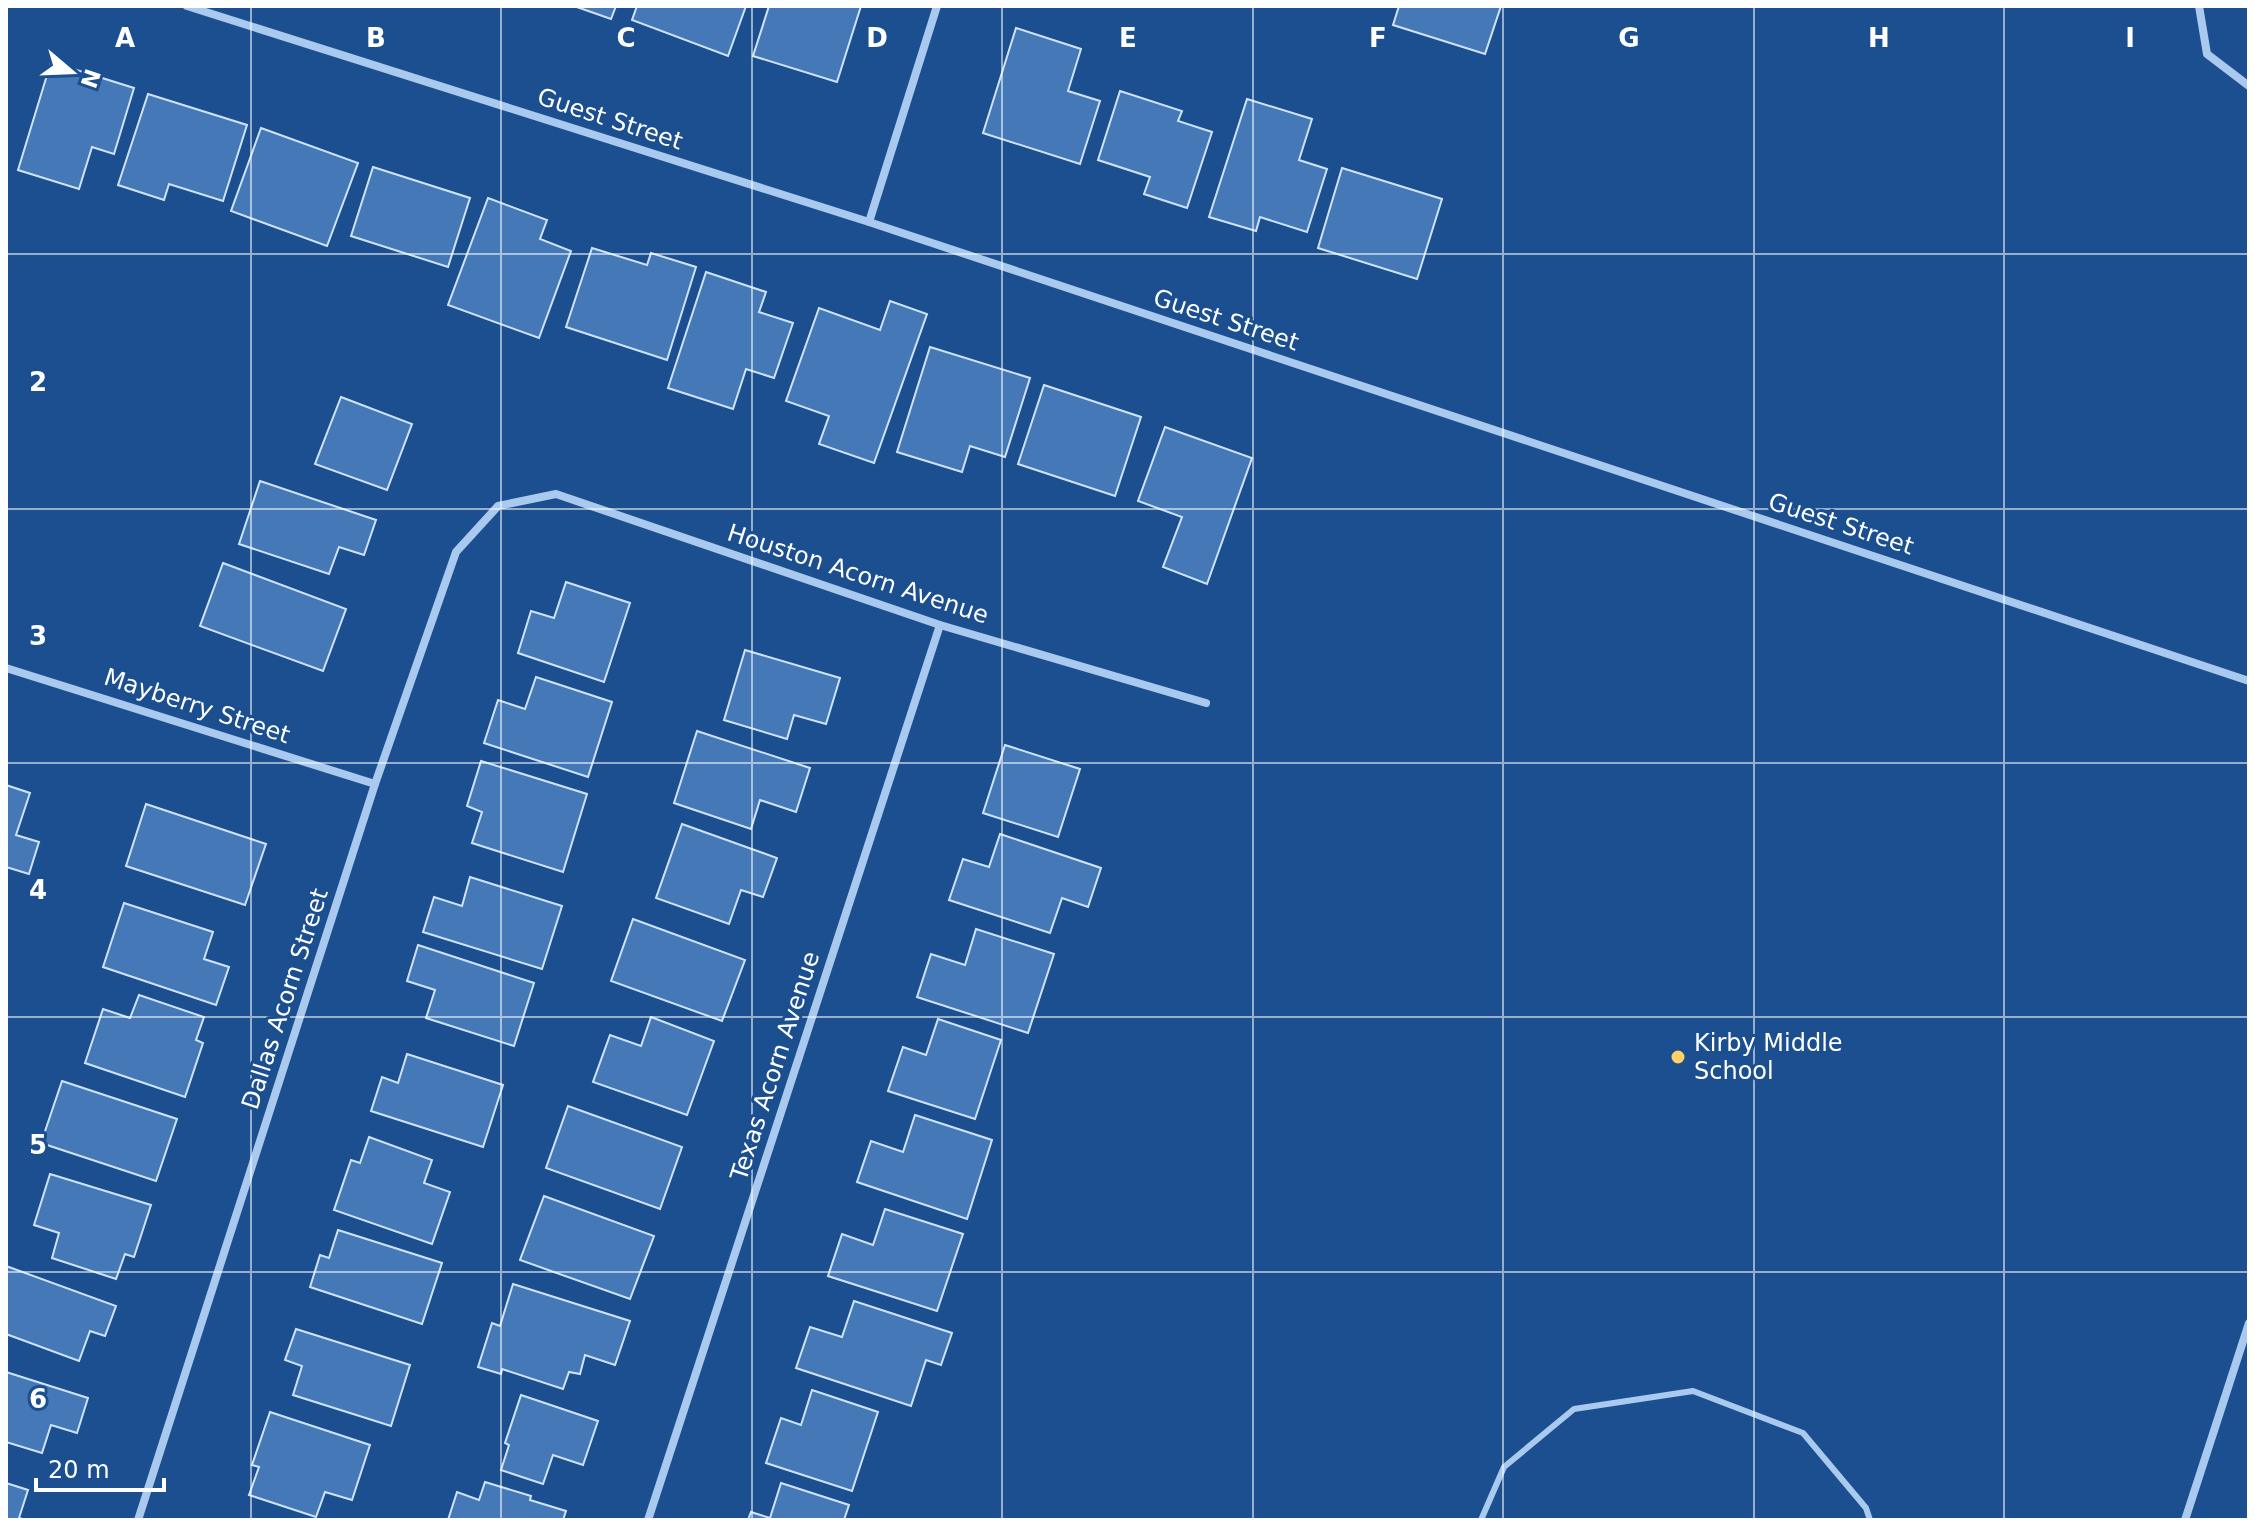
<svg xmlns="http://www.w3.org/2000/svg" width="2255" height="1526" font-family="'DejaVu Sans',sans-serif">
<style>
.building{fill:#4478b7;stroke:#cfe3fa;stroke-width:2}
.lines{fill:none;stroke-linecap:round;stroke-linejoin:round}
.lane{stroke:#a9c9ee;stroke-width:6}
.street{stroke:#a9c9ee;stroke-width:8}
.grid{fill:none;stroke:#fff;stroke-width:2;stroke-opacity:0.55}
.poi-dot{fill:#ffd166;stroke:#1b4f8f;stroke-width:3}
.labels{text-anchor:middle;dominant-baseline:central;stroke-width:6;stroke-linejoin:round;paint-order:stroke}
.street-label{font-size:24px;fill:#fff;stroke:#1b4f8f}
.poi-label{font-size:24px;fill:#fff;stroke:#1b4f8f;text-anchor:start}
.grid-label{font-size:26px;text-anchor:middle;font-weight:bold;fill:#fff;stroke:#1b4f8f;stroke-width:6;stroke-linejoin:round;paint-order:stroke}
</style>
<rect width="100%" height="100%" fill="#1b4f8f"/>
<g class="building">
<polygon points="574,6 616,6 611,19"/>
<polygon points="637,6 746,6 728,56 632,20"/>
<polygon points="769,6 861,6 837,82 753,56"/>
<polygon points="1399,6 1501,6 1485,54 1393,25"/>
<polygon points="1016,28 1081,49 1068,91 1100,101 1080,164 983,133"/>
<polygon points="51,62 134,88 114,154 92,147 79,189 18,170"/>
<polygon points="1120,91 1182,111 1178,121 1212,132 1187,208 1144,194 1150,177 1098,160"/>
<polygon points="148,94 247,125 223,201 169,184 164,200 118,185"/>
<polygon points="1247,99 1312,119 1299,160 1327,169 1307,232 1260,217 1256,231 1209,217"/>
<polygon points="261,128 358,163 327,246 231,211"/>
<polygon points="373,167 470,198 448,267 351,236"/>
<polygon points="1342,168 1442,199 1417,279 1318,248"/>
<polygon points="488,198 547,220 540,239 571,251 539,338 448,305"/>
<polygon points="592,248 647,265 651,253 696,267 667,360 566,327"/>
<polygon points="706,272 766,292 759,312 793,323 774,378 746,369 733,409 668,388"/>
<polygon points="890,301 927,314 874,463 819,444 829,416 786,401 819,308 880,330"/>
<polygon points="930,347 1030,378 1005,457 970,446 962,472 897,452"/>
<polygon points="1044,385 1141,417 1115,496 1018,464"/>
<polygon points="341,397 412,424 387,490 315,464"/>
<polygon points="1165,427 1252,458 1207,584 1163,567 1182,517 1138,501"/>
<polygon points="260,481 376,520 364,555 339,547 329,574 239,544"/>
<polygon points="223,563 346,609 323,671 200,626"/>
<polygon points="566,582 630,603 604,682 518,653 531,611 554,618"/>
<polygon points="745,650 840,678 826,724 794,715 787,739 724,720"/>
<polygon points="536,677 612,702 588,777 484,743 498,700 525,709"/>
<polygon points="697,731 810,768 796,812 760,800 751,829 674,803"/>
<polygon points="1005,745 1080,769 1058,837 983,813"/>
<polygon points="481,761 587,794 563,872 472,843 482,812 467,806"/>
<polygon points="6,785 30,793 16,835 39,842 29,874 6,867"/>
<polygon points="146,804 266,844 245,905 126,866"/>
<polygon points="682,824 777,858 763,897 741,890 729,924 656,898"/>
<polygon points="1000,834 1101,868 1088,907 1062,898 1050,933 949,900 963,859 989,867"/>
<polygon points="470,877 562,906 542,969 423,932 434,897 462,906"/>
<polygon points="124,903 213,932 204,959 229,967 216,1005 103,967"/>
<polygon points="633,919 745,960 722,1021 611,981"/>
<polygon points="976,929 1054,954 1028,1033 917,997 931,954 965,965"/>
<polygon points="418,945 534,983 514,1046 426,1018 435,990 407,981"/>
<polygon points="139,995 204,1017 196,1040 203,1043 185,1097 85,1063 103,1009 130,1018"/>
<polygon points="651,1017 714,1041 687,1115 593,1082 610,1035 641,1046"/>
<polygon points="938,1019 1001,1040 975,1119 888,1091 903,1047 926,1055"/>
<polygon points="407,1054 503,1085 483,1147 371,1111 382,1077 398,1083"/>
<polygon points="62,1081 177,1119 156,1181 41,1143"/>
<polygon points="568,1106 682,1147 660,1209 546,1168"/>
<polygon points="915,1115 992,1140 967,1219 857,1182 871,1141 903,1152"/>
<polygon points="369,1137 432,1160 424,1183 450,1192 432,1244 334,1210 351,1160 360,1163"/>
<polygon points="50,1174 151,1205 134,1257 125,1254 116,1279 52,1258 59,1233 34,1225"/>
<polygon points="544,1196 654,1236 630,1299 520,1260"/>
<polygon points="885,1209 963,1234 937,1311 828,1276 842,1234 873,1245"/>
<polygon points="338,1230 442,1263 422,1324 310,1287 320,1255 329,1258"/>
<polygon points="6,1266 116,1306 105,1336 90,1331 79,1361 6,1334"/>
<polygon points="513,1284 630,1321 615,1365 585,1355 580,1374 569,1372 563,1389 502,1369 501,1374 478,1367 492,1323 500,1326"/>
<polygon points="854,1301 952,1333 941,1365 926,1360 911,1406 796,1368 810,1327 842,1337"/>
<polygon points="296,1329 410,1365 391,1426 293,1395 302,1366 285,1360"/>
<polygon points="6,1372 88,1398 77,1433 51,1425 42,1453 6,1442"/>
<polygon points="812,1390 878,1412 852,1491 766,1463 781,1418 801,1425"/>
<polygon points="521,1395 598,1421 583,1465 553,1455 543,1484 501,1470 509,1445 505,1443"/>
<polygon points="270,1412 370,1445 352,1500 325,1492 316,1517 249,1495 259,1467 252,1465"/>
<polygon points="485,1482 531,1496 530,1500 566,1511 563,1520 448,1520 457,1492 479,1500"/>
<polygon points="6,1483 28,1490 19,1518 26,1520 6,1520"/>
<polygon points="781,1483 849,1505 844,1520 748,1520 751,1512 770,1518"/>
</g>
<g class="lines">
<polyline class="lane" points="1481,1520 1504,1467 1574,1409 1693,1391 1803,1433 1866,1508 1870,1520"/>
<g class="street">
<polyline points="187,6 869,222 2249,681"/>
<polyline points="2199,6 2207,54 2249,86"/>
<polyline points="869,222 937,6"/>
<polyline points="6,668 375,784"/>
<polyline points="138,1520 375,784 456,552 498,506 556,494 940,625 1206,703"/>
<polyline points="648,1520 940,625"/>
<polyline points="2185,1520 2249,1323"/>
</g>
</g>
<path class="grid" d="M251 6V1520M501 6V1520M752 6V1520M1002 6V1520M1253 6V1520M1503 6V1520M1754 6V1520M2004 6V1520M6 254H2249M6 509H2249M6 763H2249M6 1017H2249M6 1272H2249"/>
<circle class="poi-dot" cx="1678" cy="1057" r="8"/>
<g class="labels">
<g class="street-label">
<text transform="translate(610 119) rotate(18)">Guest Street</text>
<text transform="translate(1226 320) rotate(18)">Guest Street</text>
<text transform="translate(1841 524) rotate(18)">Guest Street</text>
<text transform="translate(858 574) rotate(18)">Houston Acorn Avenue</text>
<text transform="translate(197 706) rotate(18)">Mayberry Street</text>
<text transform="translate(285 999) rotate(-72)">Dallas Acorn Street</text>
<text transform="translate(775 1066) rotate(-72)">Texas Acorn Avenue</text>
</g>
<g class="poi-label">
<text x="1694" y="1043">Kirby Middle<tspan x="1694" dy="28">School</tspan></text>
</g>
</g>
<g class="grid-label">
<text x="125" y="47">A</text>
<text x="376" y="47">B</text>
<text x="626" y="47">C</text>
<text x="877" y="47">D</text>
<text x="1128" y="47">E</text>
<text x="1378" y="47">F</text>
<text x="1629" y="47">G</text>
<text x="1879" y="47">H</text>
<text x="2130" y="47">I</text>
<text x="38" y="391">2</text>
<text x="38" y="645">3</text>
<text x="38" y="899">4</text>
<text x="38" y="1154">5</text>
<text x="38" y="1408">6</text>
</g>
<rect width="2255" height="1526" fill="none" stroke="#ffffff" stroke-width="16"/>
<g transform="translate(72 72) rotate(109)" stroke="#1b4f8f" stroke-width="6" paint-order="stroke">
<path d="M0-6L14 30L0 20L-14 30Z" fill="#ffffff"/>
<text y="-12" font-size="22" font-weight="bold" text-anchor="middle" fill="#ffffff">N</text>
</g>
<path d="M36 1478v12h128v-12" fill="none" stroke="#ffffff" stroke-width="4"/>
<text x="48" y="1478" font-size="24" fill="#ffffff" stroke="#1b4f8f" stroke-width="6" paint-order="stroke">20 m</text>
</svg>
